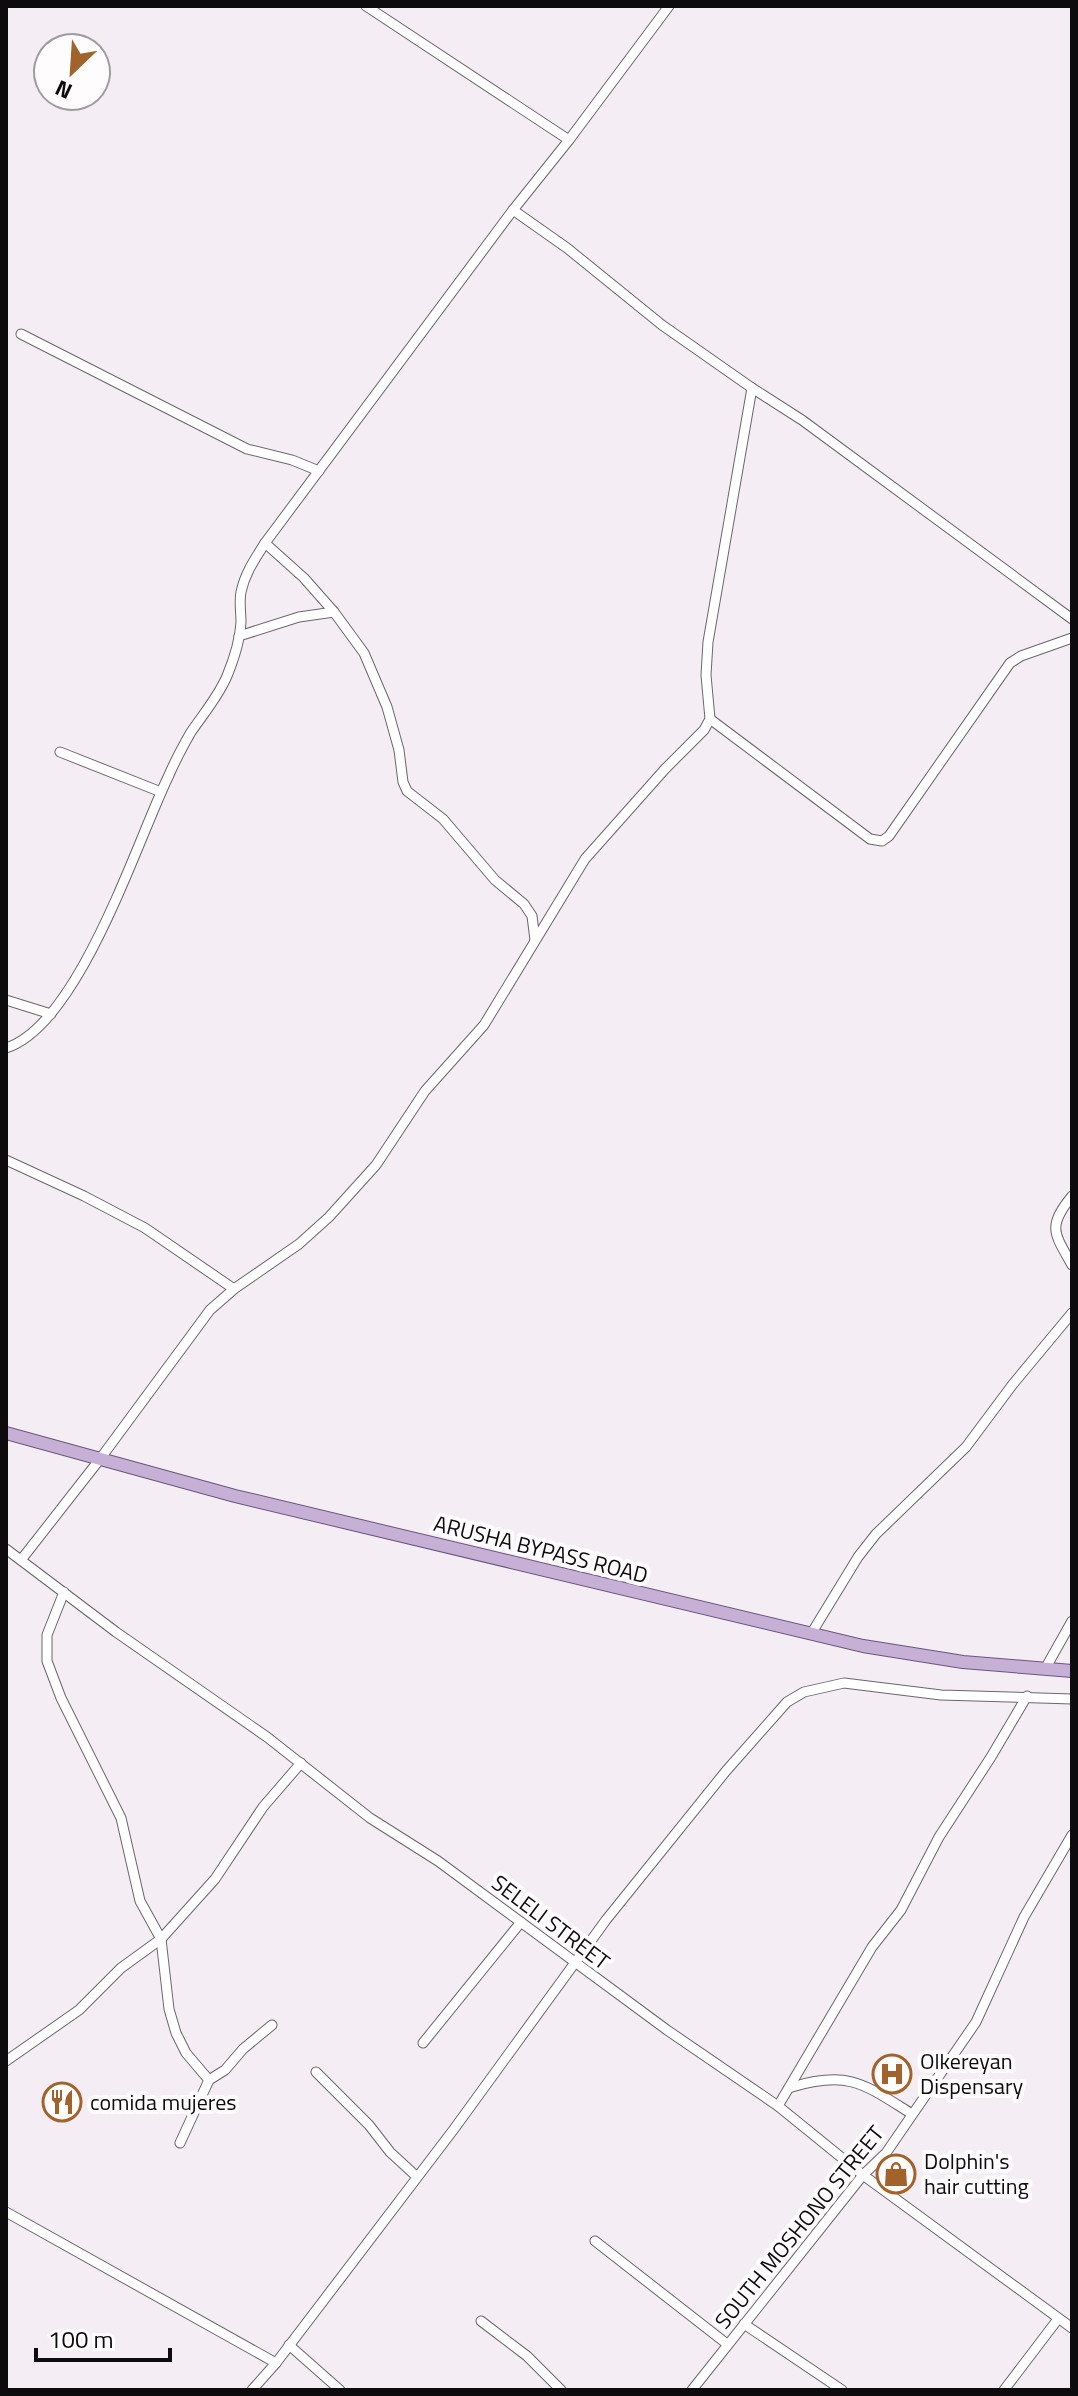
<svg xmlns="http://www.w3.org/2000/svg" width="1078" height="2396" font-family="'Titillium Web',sans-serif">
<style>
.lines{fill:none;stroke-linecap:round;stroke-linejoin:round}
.minor-casing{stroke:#6c666c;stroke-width:11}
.major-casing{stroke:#6d547e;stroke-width:14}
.minor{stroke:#fff;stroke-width:9}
.major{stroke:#c6b0d6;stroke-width:12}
.labels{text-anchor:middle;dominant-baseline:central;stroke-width:8;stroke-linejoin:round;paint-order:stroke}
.street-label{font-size:22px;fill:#0e0b0e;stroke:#fffcfe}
.poi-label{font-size:22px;fill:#0e0b0e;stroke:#fffcfe;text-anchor:start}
</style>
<rect width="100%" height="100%" fill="#f4edf4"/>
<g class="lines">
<g class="minor-casing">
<g id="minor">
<polyline points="366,6 569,140"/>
<polyline points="513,210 567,248 662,325 752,388 802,420 1072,619"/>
<polyline points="21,334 247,449 292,460 319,471"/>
<polyline points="265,543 304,578 334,612 364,653 387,707 399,750 403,782 407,791 443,819 495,880 524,904 532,916 535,940"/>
<polyline points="239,636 299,617 334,612"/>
<polyline points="710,719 870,839 882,841 889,836 1010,663 1021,656 1072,638"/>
<polyline points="60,752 161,792"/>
<polyline points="6,1000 51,1014"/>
<path d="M6 1048C79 1025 136 843 169 775 175 761 183 746 191 732 204 713 218 697 227 676 234 659 240 641 241 622 241 612 239 602 241 592 245 573 255 559 265 543L513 210 569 140 669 6"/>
<polyline points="6,1160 84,1196 145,1228 234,1289"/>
<path d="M1072 1196C1047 1227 1054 1233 1072 1265"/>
<polyline points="6,1549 116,1632 267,1737 370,1818 438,1861 667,2030 778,2106 863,2175 1072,2328"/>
<polyline points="21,1560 100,1459 210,1310 234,1289 299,1244 329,1217 376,1165 425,1091 484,1025 585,859 665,769 704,730 710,719 706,675 708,642 752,388"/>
<polyline points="64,1592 47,1635 47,1661 61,1698 121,1818 140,1901 161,1939 169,2009 176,2033 186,2053 209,2080 180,2143"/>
<polyline points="811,1634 858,1557 876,1534 966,1447 1013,1384 1072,1313"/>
<polyline points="1045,1669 1072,1621"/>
<polyline points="423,2043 521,1922"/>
<polyline points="6,2061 79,2010 121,1968 161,1939 215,1879 263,1807 301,1763"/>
<polyline points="316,2072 369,2125 390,2152 416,2176"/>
<polyline points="209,2080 225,2070 243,2049 272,2025"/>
<path d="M792 2087C849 2070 864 2084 912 2114"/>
<polyline points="778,2106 872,1947 901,1910 939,1837 991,1757 1027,1696"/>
<polyline points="6,2212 276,2363"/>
<polyline points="595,2241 727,2344"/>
<polyline points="481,2321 527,2356 561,2390"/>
<polyline points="744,2324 842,2390"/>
<polyline points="289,2345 340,2390"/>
<polyline points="252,2390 276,2363 454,2129 606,1920 726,1771 787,1702 804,1692 844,1683 941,1695 1072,1699"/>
<polyline points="692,2390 863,2175 886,2153 976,2022 1024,1917 1072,1835"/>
<polyline points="1004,2390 1058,2319"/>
</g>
</g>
<g class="major-casing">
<polyline id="major" points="6,1433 235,1496 863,1646 963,1662 1072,1671"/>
</g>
<use href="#minor" class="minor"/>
<use href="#major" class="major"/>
</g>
<defs>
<g id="hospital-ring" transform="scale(2)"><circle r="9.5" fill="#fffcfe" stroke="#a2622b" stroke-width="1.5"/><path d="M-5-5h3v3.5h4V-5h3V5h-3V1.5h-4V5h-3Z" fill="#a2622b"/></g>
<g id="restaurant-ring" transform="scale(2)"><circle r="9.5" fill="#fffcfe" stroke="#a2622b" stroke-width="1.5"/><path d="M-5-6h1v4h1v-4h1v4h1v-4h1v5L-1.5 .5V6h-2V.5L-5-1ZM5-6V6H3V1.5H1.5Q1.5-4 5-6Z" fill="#a2622b"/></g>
<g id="shop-ring" transform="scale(2)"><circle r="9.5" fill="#fffcfe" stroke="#a2622b" stroke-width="1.5"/><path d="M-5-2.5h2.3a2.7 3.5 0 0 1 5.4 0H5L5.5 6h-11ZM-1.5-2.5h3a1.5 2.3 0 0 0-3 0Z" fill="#a2622b"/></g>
</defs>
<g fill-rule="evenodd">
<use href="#hospital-ring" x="892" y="2074"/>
<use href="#restaurant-ring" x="62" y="2102"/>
<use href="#shop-ring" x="896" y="2174"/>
</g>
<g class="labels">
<g class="street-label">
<text transform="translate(541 1549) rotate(14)">ARUSHA BYPASS ROAD</text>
<text transform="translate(551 1922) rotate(37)">SELELI STREET</text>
<text transform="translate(799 2227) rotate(-51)">SOUTH MOSHONO STREET</text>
</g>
<g class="poi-label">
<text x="920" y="2061">Olkereyan<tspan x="920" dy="25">Dispensary</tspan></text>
<text x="90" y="2102">comida mujeres</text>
<text x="924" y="2161">Dolphin's<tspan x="924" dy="25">hair cutting</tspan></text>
</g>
</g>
<rect width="1078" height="2396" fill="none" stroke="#0e0b0e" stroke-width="16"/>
<g transform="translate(72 72) rotate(205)"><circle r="38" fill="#fffcfe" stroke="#9f9c9e" stroke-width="2"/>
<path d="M0-6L14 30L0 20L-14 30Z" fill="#a2622b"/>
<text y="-12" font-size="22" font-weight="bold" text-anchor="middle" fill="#0e0b0e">N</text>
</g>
<path d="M36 2348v12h134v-12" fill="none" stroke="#0e0b0e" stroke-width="4"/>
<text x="48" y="2348" font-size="24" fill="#0e0b0e" stroke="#fffcfe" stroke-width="6" paint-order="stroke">100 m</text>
</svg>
